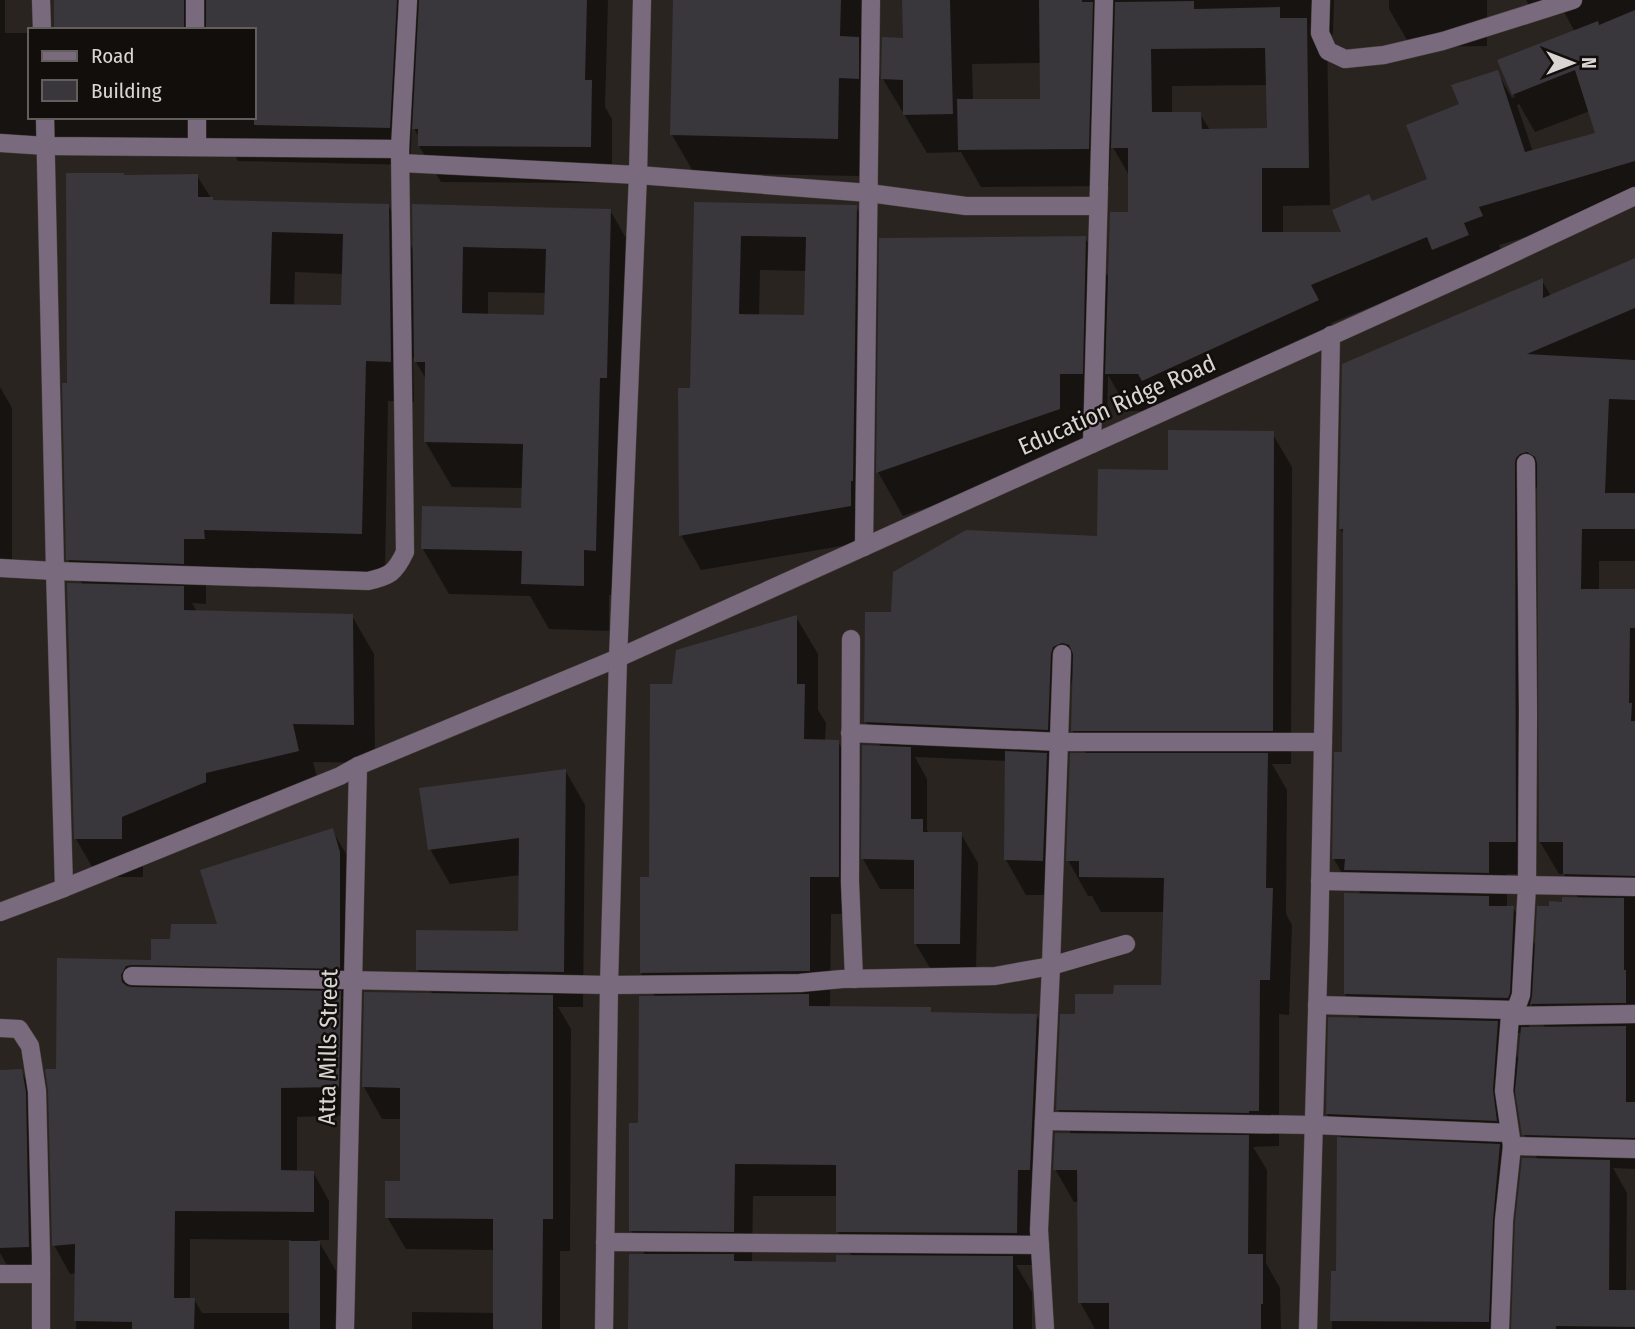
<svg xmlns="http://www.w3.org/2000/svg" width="1635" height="1329" font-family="'Fira Sans Condensed',sans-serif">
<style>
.shadow{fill:#0007;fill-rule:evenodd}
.building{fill:#39363c;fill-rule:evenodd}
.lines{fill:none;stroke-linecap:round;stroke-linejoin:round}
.minor-casing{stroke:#46403c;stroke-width:19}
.minor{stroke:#7a6a7d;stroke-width:18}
.labels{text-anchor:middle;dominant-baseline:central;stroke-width:5;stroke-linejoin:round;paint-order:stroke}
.street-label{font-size:24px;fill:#d9d5d2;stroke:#110e0c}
</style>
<rect width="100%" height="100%" fill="#2a2420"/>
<g class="shadow">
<polygon points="0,0 5,0 5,33 30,33 30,117 254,117 254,30 56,30 56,0 608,0 605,107 612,119 612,183 441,182 419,146 419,137 412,125 410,165 238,161 232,150 0,152"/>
<polygon points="675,0 863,0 861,44 880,76 879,116 860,116 859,176 694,173 672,135"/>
<path d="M904 0H1334L1333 32 1332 35H1327L1330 205 1283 206V234H1344L1372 203 1429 180 1461 105 1497 72 1512 98 1515 97 1500 61 1575 32 1563 10 1538 20 1526 0H1635V205L1499 245 1503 254 1331 323 1339 338 1161 411H1129L1108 375 1107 417H1084V453L903 516 878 472 1085 238 1110 280 1130 213V177L1111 144 1109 186 981 187 961 152 927 153 883 79 904 40ZM1041 63 1042 101H973L972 64ZM1268 85 1269 130H1210L1200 114H1172V86ZM1519 104 1535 132 1590 111 1597 134 1533 152 1517 105Z"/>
<polygon points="1389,0 1487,0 1487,46 1411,47 1389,9"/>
<path d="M197 176 213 201 388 205 414 251 610 210 636 256 622 595H609V631L549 629 530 596 449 594 423 549 523 510V488L452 487 425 441 427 381 413 357 414 402 388 401 385 574 206 579V604L192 603 197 612 352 616 374 654 375 763 313 762 320 789 228 811V820L143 856V877H98L76 839 83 585 68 559 69 384 124 177ZM295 272 344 274 343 307 294 306ZM488 292 546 293V317L488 315Z"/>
<path d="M695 203 856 207 876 242 871 541 701 570 681 535 691 390ZM760 270 806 271 805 317 759 316Z"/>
<path d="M1635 266V561H1599V591H1635V1169L1613 1168 1627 1193 1626 1292H1635V1329H1513L1538 1160 1524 1134 1517 1087H1515L1512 1129 1517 1177 1510 1252 1507 1329H1332L1333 1273H1338L1342 1139 1327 1114 1360 1019 1345 994 1361 895 1359 891H1352L1334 859 1343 754 1345 536 1340 528 1542 281 1551 296ZM1539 484 1540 842 1559 874H1564L1579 899 1551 908 1537 948 1513 908H1507V874H1533L1534 491ZM1530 1002 1546 1029H1529ZM1503 1032 1522 1033 1520 1061Z"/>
<polygon points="0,387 12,408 12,571 0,571"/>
<polygon points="1272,433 1292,467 1291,764 1272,764 1287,790 1286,914 1292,925 1289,1015 1279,1014 1279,1146 1253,1147 1267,1170 1266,1263 1280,1288 1281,1329 1095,1329 1080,1302 1079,1202 1074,1202 1055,1169 1072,1135 1058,1109 1076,1016 1115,995 1162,986 1165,912 1101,912 1092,896 1088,896 1068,860 1087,755 1072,730 1073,676 1051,763 1066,790 1063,895 1026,895 1006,860 1007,761 915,757 927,779 927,830 930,834 961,834 978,863 976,973 933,973 915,943 915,889 880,889 863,859 881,747 866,722 893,614 1099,537 1170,472"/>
<path d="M796 617 818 654V710L826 723 825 741 838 742 860 779 859 914H831L830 1008 930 1009 933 1014 1036 1015 1055 1047 1035 1265H1016L1032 1292V1329H630L645 1255 631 1230 639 1124 656 998 641 973 650 879 674 685ZM753 1196H838V1232L852 1257 837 1263H752Z"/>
<polygon points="565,770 585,805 583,1007 558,1007 571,1029 570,1251 560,1251 560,1329 412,1329 412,1312 495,1313 495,1250 406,1249 387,1217 401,1183 401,1119 382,1119 364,1087 433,995 418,970 520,933 520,875 450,884 430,849"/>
<path d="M332 830 349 859 356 997H342L357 1022 355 1115 297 1117V1172H313L329 1201V1240H318L336 1271V1329H74H76L77 1273 70 1274 54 1245 59 960 152 961 172 940 220 926ZM190 1239 291 1240V1313H202L194 1299H190Z"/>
<polygon points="21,1071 35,1095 42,1270 11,1272 0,1253 0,1072"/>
</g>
<g class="building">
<rect x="54" y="0" width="130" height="30"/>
<polygon points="206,0 397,0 390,128 254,125 254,30 206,30"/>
<polygon points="419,0 587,0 585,80 592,80 591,147 418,146 418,129 412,129"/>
<polygon points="673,0 841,0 840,36 859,37 859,79 839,78 838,139 670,135"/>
<polygon points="902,0 950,0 953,114 903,115 903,80 881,79 882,37 903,38"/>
<polygon points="1039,0 1082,0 1082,2 1093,2 1089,149 958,150 957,99 1040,99"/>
<path d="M1194 1V9L1280 7V18H1307L1309 168H1262V232H1341L1332 210 1369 194 1372 201 1427 179 1406 125 1459 104 1451 85 1498 70 1525 152 1595 133 1575 70 1512 95 1497 60 1598 21 1599 25 1635 10V161L1479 207 1483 216 1464 223 1469 235 1432 250 1427 237 1311 285 1319 300 1142 381 1138 374H1105L1110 212H1128V148H1111L1115 2ZM1265 48 1267 128 1202 129 1201 112H1152L1151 49Z"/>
<path d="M66 173H124V175L198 174V197H213V200L389 204 391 362 366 361 362 534 204 530 205 539H184V564L66 560 62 383H67ZM272 232 343 234 341 305 270 304Z"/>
<path d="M694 202 857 205 853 481H851V506L679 536 678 388H690ZM741 236 806 237 804 315 739 314Z"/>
<path d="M412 204 611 209 607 378H600L596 551 584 550V586L521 584 522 551 421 549 422 506 521 508 523 444 424 442 425 362H414ZM463 247 546 249 544 315 462 313Z"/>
<polygon points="1086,236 1083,374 1060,374 1060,409 876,473 879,238"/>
<polygon points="1635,258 1635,308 1527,354 1635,360 1635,400 1609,399 1605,493 1635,493 1635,529 1582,529 1581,589 1635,589 1635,628 1630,628 1629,703 1632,703 1631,721 1635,721 1635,876 1563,874 1563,842 1539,842 1537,463 1535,457 1527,452 1520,454 1516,458 1515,463 1516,842 1489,842 1489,873 1344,870 1345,859 1332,859 1334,752 1342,752 1343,529 1339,529 1342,364 1543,278 1543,298"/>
<polygon points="1168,430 1274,431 1273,731 1071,731 1073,654 1069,645 1062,643 1053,647 1051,654 1048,730 864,722 865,612 891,612 893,572 966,530 1097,536 1098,469 1168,470"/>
<polygon points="67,583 184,586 184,610 353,614 354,725 293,724 299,751 206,773 206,782 122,817 122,839 74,839"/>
<polygon points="797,615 797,684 805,684 804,739 839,740 839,877 810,877 810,971 640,973 640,877 649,877 650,684 672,684 676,650"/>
<polygon points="862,745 911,747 911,819 923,819 923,832 962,832 960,944 914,944 914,860 861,859"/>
<polygon points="1005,751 1047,753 1043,861 1004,860"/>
<polygon points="1070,753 1268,753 1266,888 1273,888 1270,980 1260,980 1259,1111 1249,1111 1249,1113 1056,1110 1060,1014 1075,1014 1075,994 1113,994 1114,985 1161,985 1164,878 1079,877 1079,861 1066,861"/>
<polygon points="566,769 564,972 416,970 416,930 518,931 519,838 428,850 419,788"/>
<polygon points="333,828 340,852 340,969 132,965 126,966 121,975 122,982 127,986 132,987 341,991 339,1087 281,1088 281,1170 314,1171 314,1212 175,1211 174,1298 195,1298 194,1329 132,1329 132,1322 74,1321 75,1244 52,1246 48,1091 45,1069 56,1069 57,958 151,960 151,939 170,939 171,924 217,924 200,870"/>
<polygon points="1344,893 1489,896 1489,906 1514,906 1510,993 1508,998 1344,994"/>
<polygon points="1562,897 1624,898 1624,970 1626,970 1626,1003 1530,1004 1532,996 1537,906 1549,906 1549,901 1562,902"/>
<polygon points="364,992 553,995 553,1219 543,1219 542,1329 493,1329 493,1219 385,1218 385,1181 400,1181 400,1088 362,1087"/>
<polygon points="800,994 809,994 809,1006 931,1007 931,1012 1037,1014 1030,1170 1018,1170 1017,1233 836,1232 836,1165 735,1164 734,1232 629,1231 629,1123 638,1123 639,996"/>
<polygon points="1328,1017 1498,1021 1493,1090 1497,1121 1326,1114"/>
<polygon points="1626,1026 1626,1102 1635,1102 1635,1138 1522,1135 1515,1091 1521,1027"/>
<polygon points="22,1069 26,1092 29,1247 0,1248 0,1070"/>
<polygon points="1055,1133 1249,1135 1248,1254 1263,1254 1263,1304 1261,1304 1261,1329 1109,1329 1109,1303 1078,1303 1077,1170 1053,1170"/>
<polygon points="1337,1137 1500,1144 1493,1220 1489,1322 1330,1321 1331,1271 1336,1271"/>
<polygon points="1522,1158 1610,1160 1609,1290 1635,1290 1635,1327 1556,1326 1556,1329 1511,1329 1515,1221"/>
<rect x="289" y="1241" width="31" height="88"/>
<polygon points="629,1254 734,1254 734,1261 836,1262 836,1255 1013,1256 1013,1329 628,1329"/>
</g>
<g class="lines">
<g class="minor-casing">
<g id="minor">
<polyline points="41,0 42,30"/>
<polyline points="195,0 195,30"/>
<polyline points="1321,0 1320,33 1328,51 1345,59 1384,55 1443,41 1573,0"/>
<polyline points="45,117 55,571 64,888"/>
<polyline points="197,117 197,146"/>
<polyline points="0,143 46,146 400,149"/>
<polyline points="401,163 638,175 869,193 966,206 1098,206"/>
<polyline points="1092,444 1104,0"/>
<polyline points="864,547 871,0"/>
<path d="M0 568 55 571 368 581C390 576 395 573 405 552L400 149 408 0"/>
<polyline points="851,639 850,882 854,979"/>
<polyline points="850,733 1060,742 1323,742"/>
<polyline points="1320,881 1635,887"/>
<polyline points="0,912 64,888 340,776 358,766 618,658 1486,266 1635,196"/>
<polyline points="132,976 609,985 800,983 842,979 995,976 1051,966 1126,944"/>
<polyline points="1317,1005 1514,1010"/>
<polyline points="1510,1016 1635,1014"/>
<polyline points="0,1028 19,1029 30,1046 37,1091 41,1257 41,1329"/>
<polyline points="1044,1121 1313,1125 1510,1133"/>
<polyline points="1512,1146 1635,1149"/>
<polyline points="605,1242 1040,1245"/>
<polyline points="0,1274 41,1274"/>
<polyline points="345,1329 358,766"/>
<polyline points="604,1329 609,985 618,658 638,175 642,0"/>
<polyline points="1045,1329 1039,1230 1051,966 1062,654"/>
<polyline points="1308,1329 1319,944 1331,335"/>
<polyline points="1500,1329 1504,1220 1512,1146 1504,1091 1510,1016 1517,1006 1521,995 1527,885 1528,712 1526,463"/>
</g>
</g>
<use href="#minor" class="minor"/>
</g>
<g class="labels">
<g class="street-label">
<text transform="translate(1117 405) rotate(-24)">Education Ridge Road</text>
<text transform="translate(328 1047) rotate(-89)">Atta Mills Street</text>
</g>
</g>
<rect x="28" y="28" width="228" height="91" fill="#110e0c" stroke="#615e5b" stroke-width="2"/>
<rect x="42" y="51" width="35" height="10" fill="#7a6a7d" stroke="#615e5b" stroke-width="2"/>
<text x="91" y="63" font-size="21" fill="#d9d5d2">Road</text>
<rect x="42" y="80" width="35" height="21" fill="#39363c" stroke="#615e5b" stroke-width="2"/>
<text x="91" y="98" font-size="21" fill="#d9d5d2">Building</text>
<g transform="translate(1572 63) rotate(90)" stroke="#110e0c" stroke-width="5" paint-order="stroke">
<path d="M0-5L12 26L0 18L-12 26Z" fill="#d9d5d2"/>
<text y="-10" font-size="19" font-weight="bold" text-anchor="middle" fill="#d9d5d2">N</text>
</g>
</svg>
